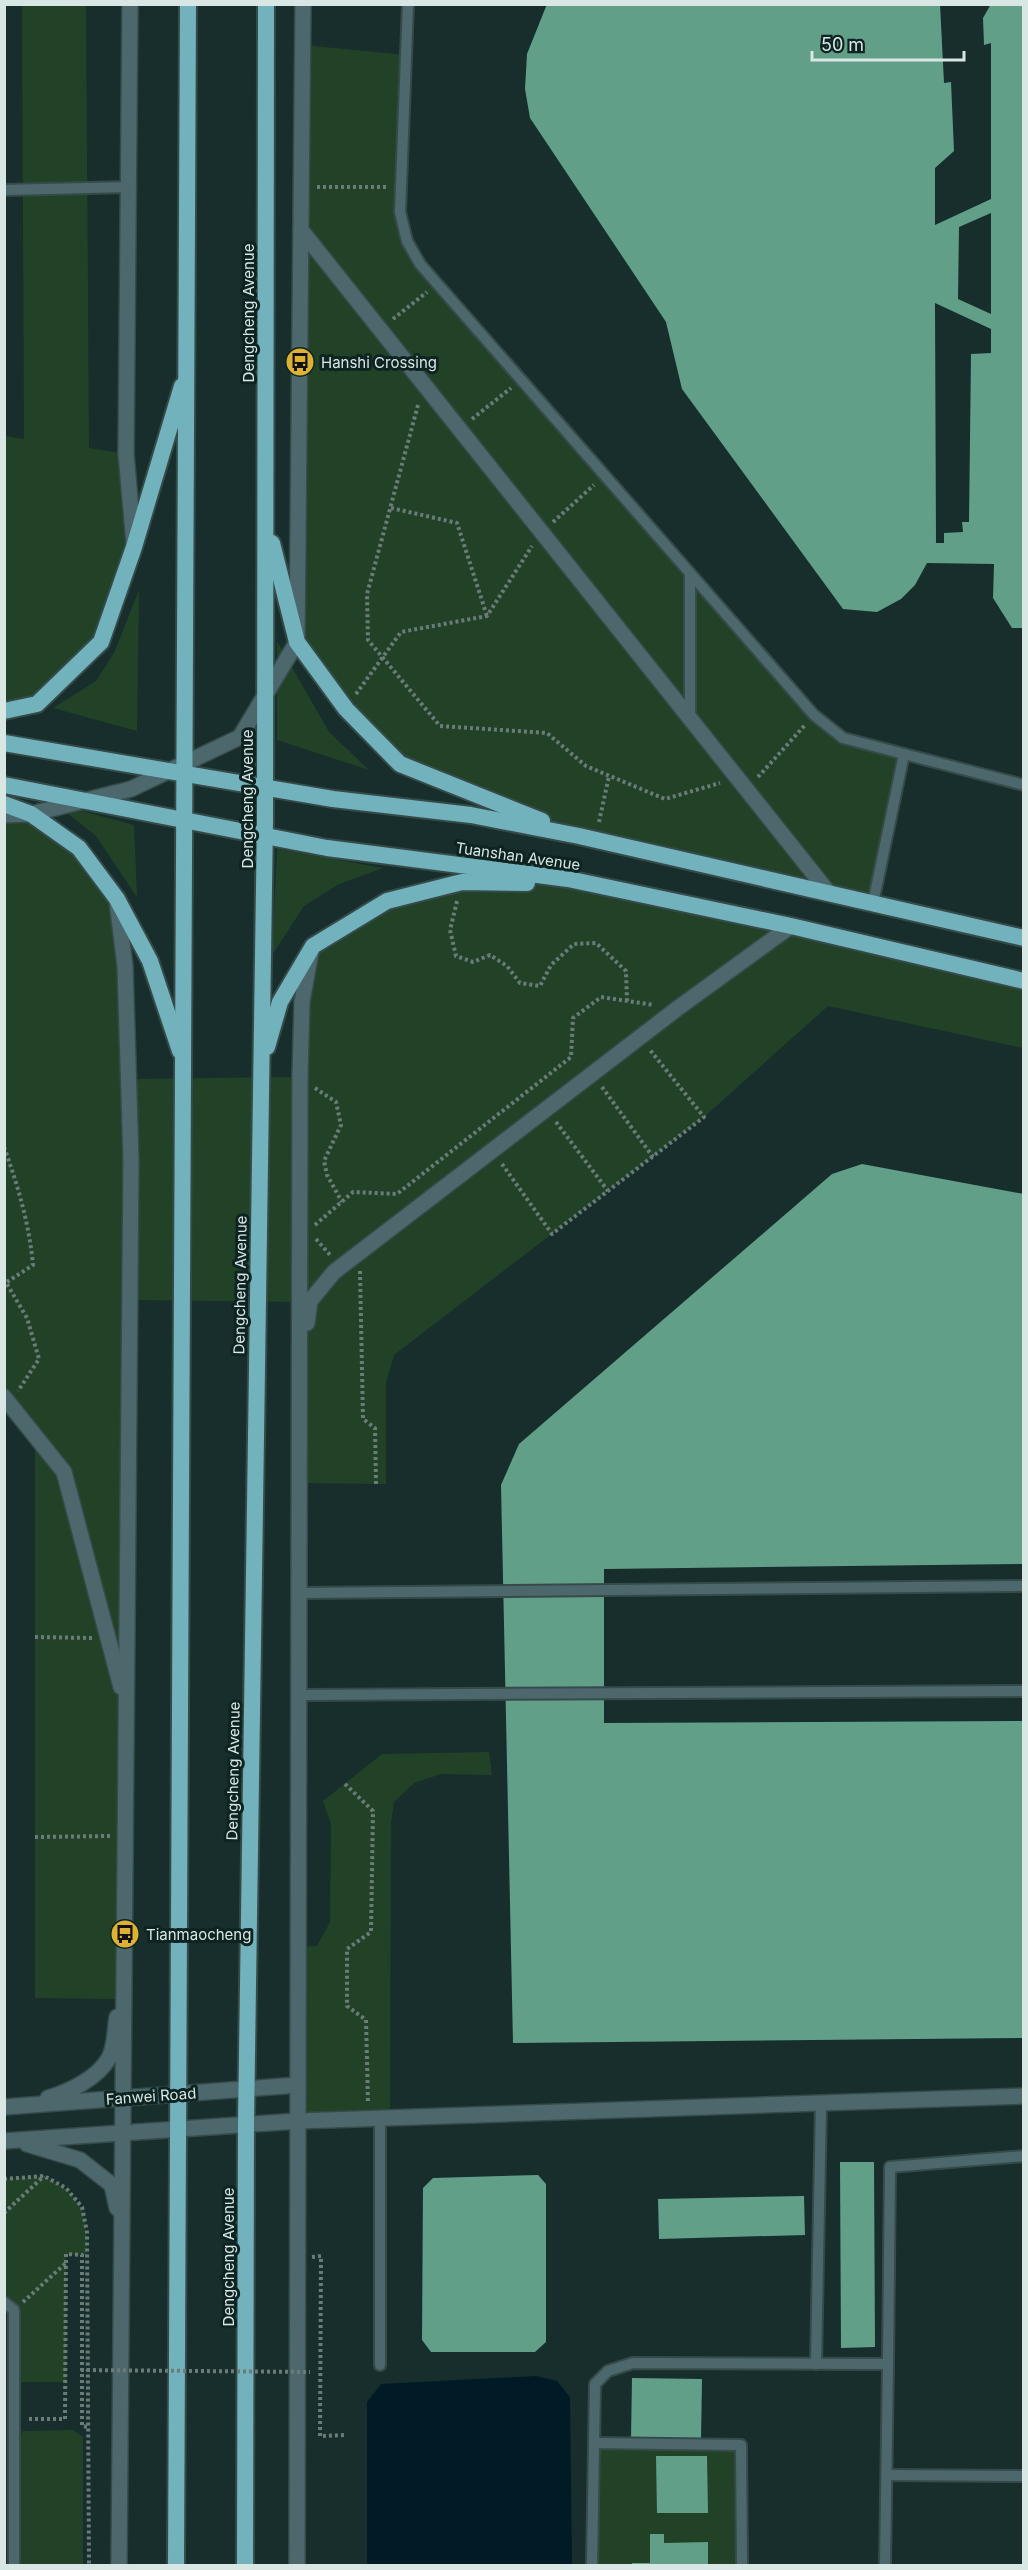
<svg xmlns="http://www.w3.org/2000/svg" width="1028" height="2570" font-family="Inter,sans-serif">
<style>
.green{fill:#224228}
.water{fill:#001a26}
.building{fill:#629f89;fill-rule:evenodd}
.lines{fill:none;stroke-linecap:round;stroke-linejoin:round}
.service-casing{stroke:#364b49;stroke-width:14}
.minor-casing{stroke:#364b49;stroke-width:18}
.tertiary-casing{stroke:#364b49;stroke-width:18}
.trunk-casing{stroke:#364b49;stroke-width:20}
.path{stroke:#697c7a;stroke-width:4;stroke-dasharray:3 3;stroke-linecap:butt}
.service{stroke:#4d686d;stroke-width:10}
.minor{stroke:#4d686d;stroke-width:15}
.tertiary{stroke:#4d686d;stroke-width:15}
.trunk{stroke:#72b2bd;stroke-width:16}
.path-bridge{stroke:#697c7a;stroke-width:4;stroke-dasharray:3 3;stroke-linecap:butt}
.labels{text-anchor:middle;dominant-baseline:central;stroke-width:6;stroke-linejoin:round;paint-order:stroke}
.street-label{font-size:15px;fill:#d8e6e4;stroke:#0d2422}
.poi-label{font-size:15px;fill:#d8e6e4;stroke:#0d2422;text-anchor:start}
</style>
<rect width="100%" height="100%" fill="#172e2c"/>
<g class="green">
<polygon points="22,5 86,5 89,448 126,454 134,547 101,642 37,704 5,711 5,436 24,439"/>
<polygon points="303,45 406,55 400,188 407,241 814,715 843,738 904,754 873,903 579,836 400,764 297,642"/>
<polygon points="139,590 137,731 53,708 96,681 114,653"/>
<polygon points="277,641 329,732 369,770 277,740"/>
<polygon points="56,804 134,825 137,897 96,836"/>
<polygon points="31,814 79,848 117,899 129,1079 300,1077 313,946 387,901 462,882 568,879 1023,981 1023,1048 828,1006 704,1117 394,1355 386,1382 386,1484 299,1483 299,1370 310,1302 130,1300 121,1999 35,1998 35,1435 5,1397 5,815"/>
<polygon points="277,849 383,868 339,884 304,906 272,955"/>
<polygon points="489,1752 492,1775 441,1774 414,1783 394,1802 391,1823 390,2118 298,2121 298,1947 317,1946 330,1922 331,1824 323,1801 382,1754"/>
<path d="M44 2176C84 2197 87 2211 87 2255H66V2382H14V2310L5 2302V2179Z"/>
<polygon points="73,2430 83,2437 83,2565 19,2565 19,2438 23,2431"/>
<polygon points="594,2443 741,2445 742,2565 592,2566"/>
</g>
<polygon class="water" points="536,2376 557,2381 570,2397 572,2565 367,2565 367,2402 381,2384"/>
<g class="building">
<path d="M547 4H940L944 83 951 82 954 151 935 168V225L991 199V43L984 45 983 18 991 4H1024V628H1012L993 598 994 564 927 563 915 585 901 599 877 612 843 609 682 389 666 322 530 118 525 89 527 54ZM991 213V314L958 299 959 227ZM935 303 991 329V353L971 354 969 522H962L963 532 944 533V543H936Z"/>
<polygon points="862,1164 1024,1194 1024,1564 604,1569 604,1723 1024,1721 1024,2038 513,2043 501,1485 519,1444 832,1174"/>
<polygon points="840,2162 874,2162 875,2347 841,2348"/>
<polygon points="538,2175 546,2184 546,2342 535,2352 431,2352 422,2340 423,2188 433,2178"/>
<polygon points="804,2196 805,2235 659,2239 658,2199"/>
<polygon points="632,2378 702,2379 701,2440 631,2439"/>
<polygon points="656,2456 707,2456 708,2513 657,2513"/>
<polygon points="650,2534 664,2534 664,2543 708,2542 708,2566 632,2566 632,2563 650,2563"/>
</g>
<g class="lines">
<g class="service-casing">
<g id="service">
<polyline points="408,4 400,212 407,241 420,264 814,715 843,738 904,754"/>
<polyline points="4,190 128,187"/>
<polyline points="690,574 690,719"/>
<polyline points="873,903 904,754 1024,785"/>
<polyline points="299,1593 1024,1586"/>
<polyline points="299,1695 1024,1691"/>
<polyline points="380,2118 380,2365"/>
<polyline points="4,2302 14,2310 14,2566"/>
<polyline points="816,2364 821,2103"/>
<polyline points="594,2443 741,2445 742,2566"/>
<polyline points="887,2475 1024,2476"/>
<polyline points="592,2566 595,2384 608,2371 633,2363 888,2364 890,2167 1024,2156"/>
<polyline points="885,2566 888,2364"/>
</g>
</g>
<g class="minor-casing">
<polyline id="minor" points="298,2121 1024,2096"/>
</g>
<g class="tertiary-casing">
<g id="tertiary">
<polyline points="130,4 126,454 134,544"/>
<polyline points="301,230 829,893"/>
<polyline points="4,815 31,814 131,789 240,737 297,642 303,4"/>
<polyline points="117,902 125,966 131,1160 119,2566"/>
<polyline points="307,1323 310,1301 334,1272 678,1008 791,926"/>
<polyline points="4,1397 64,1472 121,1687"/>
<path d="M48 2098C69 2092 98 2078 109 2058 115 2048 115 2029 117 2017"/>
<polyline points="4,2107 298,2085"/>
<polyline points="4,2141 298,2121"/>
<polyline points="27,2144 80,2160 112,2185 117,2208"/>
<polyline points="297,2566 300,1077 302,1002 311,952"/>
</g>
</g>
<g class="trunk-casing">
<g id="trunk">
<polyline points="272,543 297,642 346,709 400,764 542,821"/>
<polyline points="4,711 37,704 101,642 134,547 182,386"/>
<polyline points="4,743 333,799 471,815 579,836 1024,938"/>
<polyline points="4,785 327,848 568,879 791,926 1024,981"/>
<polyline points="4,804 31,814 79,848 117,899 150,961 180,1051"/>
<polyline points="267,1047 280,1002 313,946 387,901 462,882 527,883"/>
<polyline points="176,2566 188,4"/>
<polyline points="245,2566 246,2123 265,819 266,4"/>
</g>
</g>
<g class="path">
<polyline points="317,187 387,187"/>
<polyline points="393,319 427,292"/>
<polyline points="418,405 367,594 368,640 440,726 547,733 586,766 665,799 720,783"/>
<polyline points="472,419 511,388"/>
<polyline points="391,508 457,523 487,616"/>
<polyline points="553,522 594,485"/>
<polyline points="356,694 401,632 487,616 532,546"/>
<polyline points="758,777 805,725"/>
<polyline points="599,822 609,776"/>
<polyline points="457,901 450,930 456,956 473,962 490,955 507,966 520,983 540,986 551,965 574,944 596,943 626,971 627,1001"/>
<polyline points="602,1087 653,1157"/>
<polyline points="315,1088 336,1102 341,1125 324,1161 327,1175 342,1202"/>
<polyline points="556,1122 608,1191"/>
<path d="M4 1147C18 1186 29 1223 33 1265L7 1282"/>
<polyline points="502,1164 552,1234 704,1117 650,1050"/>
<polyline points="315,1225 353,1192 397,1194 571,1057 573,1018 601,997 654,1005"/>
<polyline points="316,1239 331,1256"/>
<polyline points="360,1271 363,1419 375,1428 376,1484"/>
<polyline points="4,1279 27,1318 39,1359 18,1391"/>
<polyline points="35,1637 92,1638"/>
<polyline points="345,1784 373,1811 371,1932 347,1949 347,2006 366,2020 368,2103"/>
<polyline points="35,1837 110,1836"/>
<polyline points="4,2179 44,2176 66,2188 82,2207 87,2232 89,2566"/>
<polyline points="4,2213 44,2176"/>
<polyline points="312,2257 321,2256 320,2436 344,2435"/>
<polyline points="23,2302 66,2263"/>
<polyline points="29,2419 65,2419 66,2254 82,2255 82,2426 88,2427"/>
</g>
<use href="#service" class="service"/>
<use href="#minor" class="minor"/>
<use href="#tertiary" class="tertiary"/>
<use href="#trunk" class="trunk"/>
<polyline class="path-bridge" points="81,2370 310,2372"/>
</g>
<defs>
<g id="bus-disc" transform="scale(1.5)"><circle r="9.5" fill="#ddb133" stroke="#0d2422"/><path d="M-5-6H5V4H4V6H2V4H-2V6H-4V4H-5ZM-3.5-4V0h7V-4ZM-3.5 1.2v1.5H-2V1.2ZM2 1.2v1.5H3.5V1.2Z" fill="#111"/></g>
</defs>
<g fill-rule="evenodd">
<use href="#bus-disc" x="300" y="362"/>
<use href="#bus-disc" x="125" y="1934"/>
</g>
<g class="labels">
<g class="street-label">
<text transform="translate(248 313) rotate(-90)">Dengcheng Avenue</text>
<text transform="translate(247 799) rotate(-90)">Dengcheng Avenue</text>
<text transform="translate(518 856) rotate(8)">Tuanshan Avenue</text>
<text transform="translate(240 1285) rotate(-89)">Dengcheng Avenue</text>
<text transform="translate(233 1771) rotate(-89)">Dengcheng Avenue</text>
<text transform="translate(151 2096) rotate(-4)">Fanwei Road</text>
<text transform="translate(228 2257) rotate(-90)">Dengcheng Avenue</text>
</g>
<g class="poi-label">
<text x="321" y="362">Hanshi Crossing</text>
<text x="146" y="1934">Tianmaocheng</text>
</g>
</g>
<rect width="1028" height="2570" fill="none" stroke="#d8e6e4" stroke-width="12"/>
<path d="M812 51v9h152v-9" fill="none" stroke="#d8e6e4" stroke-width="3"/>
<text x="821" y="51" font-size="18" fill="#d8e6e4" stroke="#0d2422" stroke-width="4.5" paint-order="stroke">50 m</text>
</svg>
